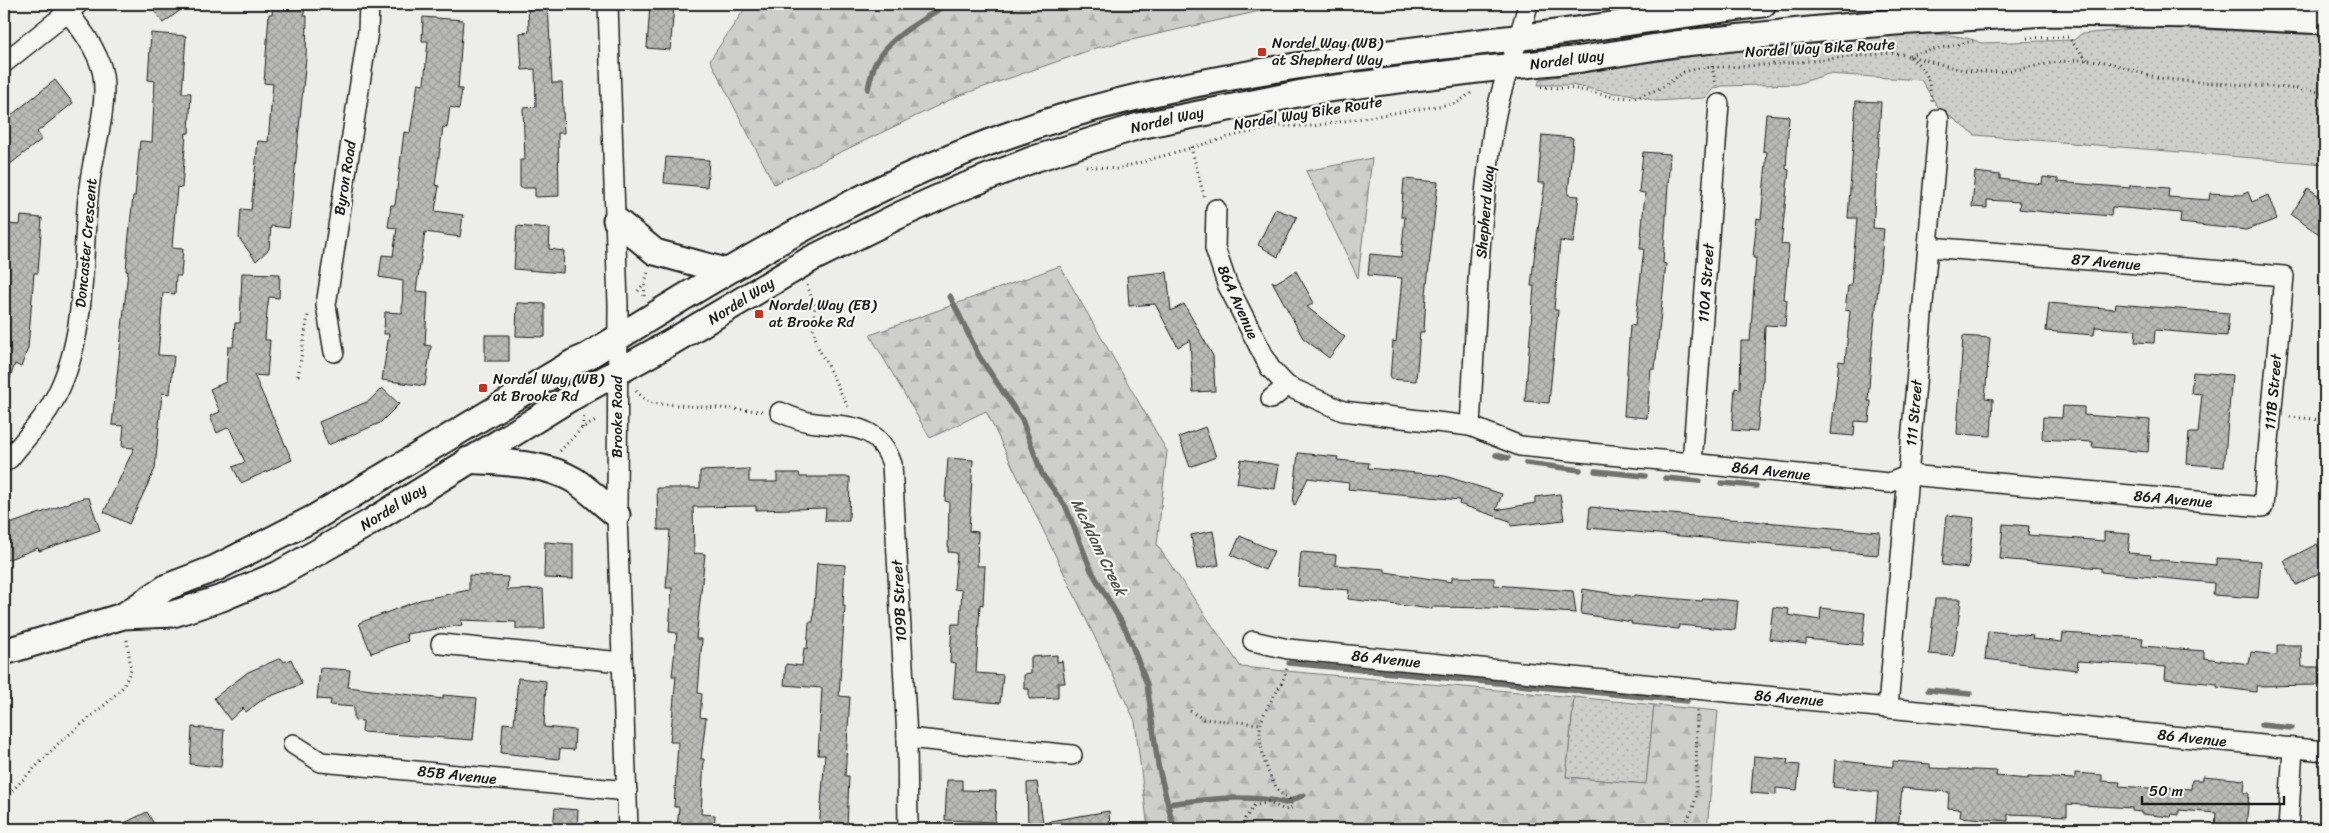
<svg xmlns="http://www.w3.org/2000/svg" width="2329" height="833" font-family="Sriracha,sans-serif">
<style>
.grass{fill:url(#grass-dots);stroke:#757574}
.forest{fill:url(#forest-firs);stroke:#757574}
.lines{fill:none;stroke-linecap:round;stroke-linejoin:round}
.stream{stroke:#6f6f6d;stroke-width:5.5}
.building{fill:url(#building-cross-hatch);stroke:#1c1c1c}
.minor-casing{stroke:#1c1c1c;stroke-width:22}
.major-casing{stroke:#1c1c1c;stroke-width:29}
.path{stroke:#1c1c1c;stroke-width:3;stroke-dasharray:1 4;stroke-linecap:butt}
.minor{stroke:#f6f6f2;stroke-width:19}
.major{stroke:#f6f6f2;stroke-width:25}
.poi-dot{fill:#c8321e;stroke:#f6f6f2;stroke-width:2}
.labels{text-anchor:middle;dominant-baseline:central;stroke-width:4.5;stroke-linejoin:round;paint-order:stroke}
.poi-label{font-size:15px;fill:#1c1c1c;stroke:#f6f6f2;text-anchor:start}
.street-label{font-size:15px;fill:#1c1c1c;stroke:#f6f6f2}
.water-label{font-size:16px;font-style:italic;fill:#535352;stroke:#f6f6f2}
</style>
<defs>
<pattern id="grass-dots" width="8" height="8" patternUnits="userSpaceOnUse" patternTransform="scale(1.25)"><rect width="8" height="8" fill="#cececb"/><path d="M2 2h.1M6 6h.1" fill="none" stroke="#b0b0ae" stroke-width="1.8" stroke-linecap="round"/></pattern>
<pattern id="forest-firs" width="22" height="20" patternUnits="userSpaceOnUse" patternTransform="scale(1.25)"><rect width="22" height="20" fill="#cececb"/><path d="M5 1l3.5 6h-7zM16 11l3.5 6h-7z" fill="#b0b0ae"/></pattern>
<pattern id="building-cross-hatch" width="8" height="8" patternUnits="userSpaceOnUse" patternTransform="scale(1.25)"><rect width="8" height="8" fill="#b9b9b6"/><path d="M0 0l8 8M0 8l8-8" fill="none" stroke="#9e9e9c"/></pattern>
</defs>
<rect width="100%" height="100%" fill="#edede9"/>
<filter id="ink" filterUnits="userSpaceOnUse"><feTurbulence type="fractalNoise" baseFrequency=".02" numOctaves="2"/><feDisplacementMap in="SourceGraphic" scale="10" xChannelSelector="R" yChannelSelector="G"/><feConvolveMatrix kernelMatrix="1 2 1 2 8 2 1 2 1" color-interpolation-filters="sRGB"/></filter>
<g filter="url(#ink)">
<g class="grass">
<path d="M2150 27 2325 35V164L1975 135 1938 107 1921 80 1828 74 1797 84 1722 86 1713 89 1705 98 1656 101 1629 94 1612 93 1571 85H1538L1540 79C1647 62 1756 46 1865 38 1898 35 1951 29 1981 43L2074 40 2081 34Z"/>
<polygon points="1574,697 1654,705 1646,784 1566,777"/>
</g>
<g class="forest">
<polygon points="748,4 1291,4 1096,48 958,96 774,184 710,60"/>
<polygon points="1372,158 1358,278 1306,171"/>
<polygon points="1060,266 1167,451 1157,545 1241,667 1574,697 1566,777 1646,784 1654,705 1718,711 1707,829 1148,829 1135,721 986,411 930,438 870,335"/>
</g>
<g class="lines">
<g class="stream">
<path d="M868 89C870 80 872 70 876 62 889 37 925 18 948 4"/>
<polyline points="950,296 979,356 1022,420 1042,474 1066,507 1091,570 1126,630 1147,684 1158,765 1174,829"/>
<polyline points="1496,455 1508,458"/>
<polyline points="1526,463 1580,470"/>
<polyline points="1595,471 1645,476"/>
<polyline points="1665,478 1699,481"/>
<polyline points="1721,483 1756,486"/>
<polyline points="1289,663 1687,701"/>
<polyline points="1928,690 1970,694"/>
<polyline points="2261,725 2292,728"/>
<polyline points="2321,730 2325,730"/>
<path d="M1168 804C1207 799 1248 794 1286 803L1304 795"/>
</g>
</g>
<g class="building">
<polygon points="149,4 189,4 163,23"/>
<polygon points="273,4 305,4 304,16 307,16 306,58 289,228 271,226 269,249 256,261 239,238 241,209 251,210 258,141 268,142 273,84 264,83 269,14 272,14"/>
<polygon points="528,4 548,4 552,83 562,83 564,133 558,133 559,196 535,197 535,188 520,188 520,160 525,160 523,108 536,107 535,69 522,70 520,33 529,32"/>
<polygon points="650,5 674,7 670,50 647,48"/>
<polygon points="423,17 463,20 458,89 462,89 459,109 450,107 447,128 443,127 435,185 439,186 435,211 463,215 460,237 425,232 416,291 428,292 425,345 431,346 425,386 382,380 389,334 384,334 385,312 402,313 403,281 379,277 382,255 393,256 397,228 388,227 391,205 395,205 404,132 410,133 418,83 424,84 428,41 422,41"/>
<polygon points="151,33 186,36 182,93 191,93 189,133 186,133 182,188 177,187 172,248 183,249 181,276 176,276 175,294 163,293 158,355 174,356 170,394 162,393 155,469 129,524 104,512 134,448 122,447 124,426 112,425 128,271 126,271 128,245 133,196 135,196 140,141 152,142 155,81 148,80"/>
<polygon points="55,80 73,103 37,132 42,139 4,169 4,121"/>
<polygon points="1856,101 1881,102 1873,228 1884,229 1872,347 1868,401 1871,401 1869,422 1855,421 1854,436 1831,434 1839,361 1845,362 1850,311 1845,310 1848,286 1851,286 1857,218 1848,218"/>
<polygon points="1766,114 1789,116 1786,169 1789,170 1781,244 1789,245 1784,299 1787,300 1785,326 1765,325 1763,379 1757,432 1732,430 1735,388 1740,389 1741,341 1750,341 1756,258 1753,258 1757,218 1761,219 1767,152 1763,151"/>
<polygon points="1542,135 1573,138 1568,195 1579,196 1573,243 1560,241 1554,310 1558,310 1549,403 1525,401 1534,286 1531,286 1535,250 1545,183 1538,183"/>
<polygon points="1643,152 1670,154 1663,263 1666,264 1655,369 1651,369 1647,418 1624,416 1630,325 1635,326 1644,249 1640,249 1645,193 1639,192"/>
<polygon points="666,157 709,160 707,187 664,183"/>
<polygon points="1975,172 2000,175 2000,179 2042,184 2043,177 2058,179 2058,182 2130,188 2130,185 2169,188 2168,197 2209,200 2210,193 2241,195 2248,192 2252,202 2268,195 2277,219 2246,230 2180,223 2181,213 2112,207 2111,216 2054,211 2054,213 2019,209 2020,202 1987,200 1987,208 1972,207"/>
<polygon points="1404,179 1438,182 1426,294 1424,332 1420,332 1416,381 1390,379 1393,341 1396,342 1402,278 1368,275 1370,254 1401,257 1405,217 1401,217"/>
<polygon points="2308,188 2325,200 2325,238 2291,215"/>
<polygon points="1275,209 1297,217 1278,257 1258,245"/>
<polygon points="21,216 42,218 38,273 34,273 28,348 21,367 15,364 5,391 4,252 6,252 8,224 20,225"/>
<polygon points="517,226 550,229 549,249 564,251 563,273 514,269"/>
<polygon points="1296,271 1314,303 1307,307 1345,337 1329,358 1303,338 1272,281 1275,283"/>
<polygon points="1167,272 1171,311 1184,304 1213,356 1215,391 1193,392 1190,340 1178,347 1155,304 1129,306 1127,276"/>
<polygon points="242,273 280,274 279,298 269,297 267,311 265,340 270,340 267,376 254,375 292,460 241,483 233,467 245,462 229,427 217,433 210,416 220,412 210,389 226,382 228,347 233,347 235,323 240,323"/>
<polygon points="517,303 545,304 545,337 516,336"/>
<polygon points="2049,303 2115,309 2116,304 2229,313 2227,336 2155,330 2154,343 2135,342 2136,330 2095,327 2094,335 2046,331"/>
<rect x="485" y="335" width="24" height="26"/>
<polygon points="1963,336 1990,338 1985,398 1993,399 1991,436 1957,434"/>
<polygon points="2193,372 2232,375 2224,467 2187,464 2189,433 2198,433 2202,394 2191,393"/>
<polygon points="382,388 399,404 380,423 328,445 319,422 369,401"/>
<polygon points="2063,406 2084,407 2084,415 2150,420 2148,452 2092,447 2093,442 2042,439 2043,417 2062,418"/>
<polygon points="1205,427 1216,457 1190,467 1179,437"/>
<polygon points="1298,453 1338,457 1337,460 1369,463 1368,468 1445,476 1502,494 1496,510 1535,503 1535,497 1560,494 1564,520 1511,526 1510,521 1459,504 1460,500 1348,489 1349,483 1308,478 1295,505 1293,504"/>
<polygon points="948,458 973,460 969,531 978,532 977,566 985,566 983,605 980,604 976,673 1003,675 1000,703 953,699 956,663 950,662 952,624 960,624 962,590 954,589 957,553 948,552 949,502 945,501"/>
<polygon points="1241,459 1279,465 1275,489 1237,483"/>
<polygon points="749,469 749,482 777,482 777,473 799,473 800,477 850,477 849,521 825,521 826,508 756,510 756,506 693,507 694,553 705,554 696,639 702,639 698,693 702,694 700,717 706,718 701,759 704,759 701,814 715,815 714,829 677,829 679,807 674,807 678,742 670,742 676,676 672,676 677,633 669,632 672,588 666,588 670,530 658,530 657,488 700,488 700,471"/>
<polygon points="83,498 89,498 100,530 39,551 38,548 4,561 4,526"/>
<polygon points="1590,507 1880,532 1878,555 1832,551 1832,549 1588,528"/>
<polygon points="1947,515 1974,518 1968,568 1942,565"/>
<polygon points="2003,524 2029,526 2028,535 2104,541 2104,532 2130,534 2128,553 2151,555 2150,559 2216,565 2216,558 2261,561 2258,598 2213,595 2214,583 2101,572 2101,568 2000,559"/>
<polygon points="1213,531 1219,565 1197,569 1191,535"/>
<polygon points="1240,536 1274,551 1265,570 1231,555"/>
<polygon points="545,542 573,544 573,579 544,578"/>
<polygon points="2317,544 2325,560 2325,570 2296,585 2284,561"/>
<polygon points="1301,552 1336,555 1335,565 1385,569 1385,572 1452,582 1452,577 1494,578 1494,585 1573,591 1576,613 1494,608 1432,607 1432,609 1348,599 1349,590 1298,586"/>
<polygon points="817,563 845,565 843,606 845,606 839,696 850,697 845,776 849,776 847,829 819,829 825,755 818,755 822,688 784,685 786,664 802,666 804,648 807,649 809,622 813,622"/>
<polygon points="469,575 508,577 507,590 543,589 545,629 516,629 516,622 461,620 462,625 406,634 408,641 371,653 359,623 420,600 469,590"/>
<polygon points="1583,589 1634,597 1634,595 1702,601 1703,598 1738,601 1735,630 1679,625 1678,629 1631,624 1632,622 1581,614"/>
<polygon points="1935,599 1961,599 1954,656 1929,654"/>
<polygon points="1773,607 1789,609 1788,615 1820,620 1821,608 1865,613 1862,645 1806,639 1806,644 1769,639"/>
<polygon points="1988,631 2033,636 2032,639 2062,642 2063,633 2143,638 2142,646 2204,651 2204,658 2249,664 2251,652 2277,655 2277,645 2301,645 2302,667 2319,667 2319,685 2256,686 2256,692 2217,687 2217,684 2165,679 2166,667 2078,661 2077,670 1985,659"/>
<polygon points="1057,655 1057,662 1062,661 1065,683 1058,683 1058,698 1029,699 1029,689 1024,689 1024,674 1031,673 1031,657"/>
<polygon points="281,658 284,662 291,659 302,684 263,699 246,712 243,708 230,720 214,698 248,672"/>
<polygon points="320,668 350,670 348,687 443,699 443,695 477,698 473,740 362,732 363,721 354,720 354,707 330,705 331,700 317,699"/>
<polygon points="518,678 546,681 544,727 575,730 574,750 560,749 559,759 501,753 503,723 514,724"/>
<polygon points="192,727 224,730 221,767 190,764"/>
<polygon points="1754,756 1788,759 1787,764 1800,765 1797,790 1776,788 1776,795 1751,793"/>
<polygon points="1835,760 1893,767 1893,761 1930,764 1930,768 1997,771 1996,776 2028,779 2028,777 2075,779 2075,773 2102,775 2102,781 2120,782 2119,786 2165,789 2165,787 2191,789 2192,780 2203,780 2203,776 2245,780 2244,793 2249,793 2246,829 2215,829 2216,813 2179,810 2179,815 2172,814 2171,817 2141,814 2141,812 2132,811 2132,808 2067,804 2067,816 2008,814 2008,821 1960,817 1961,809 1948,808 1949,792 1902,788 1898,829 1875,829 1878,792 1833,787"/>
<polygon points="947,780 962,780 962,790 996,791 995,822 945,820"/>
<polygon points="1037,782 1044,829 1028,829 1027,783"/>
<polygon points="555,808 578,810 577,829 553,829"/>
<polygon points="1109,811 1110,829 1050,829 1050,821"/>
<polygon points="147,812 157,829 112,829"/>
</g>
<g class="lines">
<g class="minor-casing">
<g id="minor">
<polyline points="608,4 618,305 617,515 628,829"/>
<polyline points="4,63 78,4"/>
<polyline points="1216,209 1215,248 1227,284 1270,368 1287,386 1343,411 1470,426 1520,446 1889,483 1909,475 2263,507 2284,276 1929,247"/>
<polyline points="334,352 326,305 368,31 369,4"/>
<polyline points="1271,399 1287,386"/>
<path d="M780 412C789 416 798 420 809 422 845 428 877 420 892 464L907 738 908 829"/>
<path d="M1470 426C1476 328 1478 228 1493 131 1499 87 1518 47 1528 4"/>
<path d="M4 462 10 458C23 441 39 425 50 407 90 341 80 262 89 188 93 152 108 110 103 75 99 50 77 23 61 4"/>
<polyline points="1692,463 1719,104"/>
<polyline points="1253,641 1288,649 2325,751"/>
<polyline points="441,644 621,662"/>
<polyline points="1888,707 1939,119"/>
<polyline points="907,738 1072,755"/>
<polyline points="293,744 321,762 627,791"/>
<polyline points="2288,829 2293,748"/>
</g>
</g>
<g class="major-casing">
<g id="major">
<polyline points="616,220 655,252 725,271"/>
<path d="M468 460C503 463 543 462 574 480 589 490 603 504 617 515"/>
<path d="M123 616 167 587 216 568 314 518 574 362 588 356C743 260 895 166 1073 114 1217 72 1367 55 1515 38 1598 28 1680 14 1763 4"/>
<polyline points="4,652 123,616 173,614 222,598 279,574 369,523 569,399 668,344 811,259 902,214 958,189 1034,159 1139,126 1312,91 1477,70 1582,59 1675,44 1810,30 1895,22 2048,13 2206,15 2325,21"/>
</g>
</g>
<g class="path">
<polyline points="2027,38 2068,37 2087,60"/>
<polyline points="1909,55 1973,41"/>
<path d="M1910 57C1931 73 1928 79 1932 103"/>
<polyline points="1712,66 1716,86"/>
<path d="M1541 87 1576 89 1614 97 1634 98 1661 88 1684 72 1699 68 1766 65 1890 53C1921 56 1951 71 1983 72 2018 73 2053 59 2089 60 2116 61 2139 75 2166 79 2219 85 2272 84 2325 93"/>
<polyline points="1191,147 1204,196"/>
<polyline points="1086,166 1117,169 1236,135 1282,126 1313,126 1457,103 1471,93"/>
<polyline points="807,285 815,307 813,328 817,345 849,409"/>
<polyline points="638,291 645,282 648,272"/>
<polyline points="644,296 645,283"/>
<polyline points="298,376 308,315"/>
<polyline points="636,391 649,403 762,411"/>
<polyline points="2290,417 2325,420"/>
<polyline points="582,428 584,415"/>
<polyline points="560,451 582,428 596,421"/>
<polyline points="1190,711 1203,719 1260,724"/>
<polyline points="4,803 8,795 59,743 106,704 124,686 131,669 127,640"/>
<path d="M1244 829 1245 819 1254 806 1268 802 1285 810 1292 808 1289 799C1270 791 1256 743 1261 723 1266 702 1284 688 1287 666"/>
<polyline points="1682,829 1693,809 1696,797 1697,708"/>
</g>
<use href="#minor" class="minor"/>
<use href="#major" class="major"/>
</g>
</g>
<g class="poi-dot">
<rect x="1257" y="47" width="10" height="10" rx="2.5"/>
<rect x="754" y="309" width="10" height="10" rx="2.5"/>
<rect x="478" y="383" width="10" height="10" rx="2.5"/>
</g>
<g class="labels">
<g class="poi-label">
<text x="1272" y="43">Nordel Way (WB)<tspan x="1272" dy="17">at Shepherd Way</tspan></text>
<text x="769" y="305">Nordel Way (EB)<tspan x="769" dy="17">at Brooke Rd</tspan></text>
<text x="493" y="379">Nordel Way (WB)<tspan x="493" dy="17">at Brooke Rd</tspan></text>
</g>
<g class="street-label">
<text transform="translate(1820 48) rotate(-3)">Nordel Way Bike Route</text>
<text transform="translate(1567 60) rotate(-7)">Nordel Way</text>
<text transform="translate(1308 113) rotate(-9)">Nordel Way Bike Route</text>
<text transform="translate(1167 120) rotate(-13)">Nordel Way</text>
<text transform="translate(345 178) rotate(-81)">Byron Road</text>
<text transform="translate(1485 212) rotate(-85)">Shepherd Way</text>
<text transform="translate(86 243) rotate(-85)">Doncaster Crescent</text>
<text transform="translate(2106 262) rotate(5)">87 Avenue</text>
<text transform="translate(1706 283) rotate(-86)">110A Street</text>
<text transform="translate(741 301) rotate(-32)">Nordel Way</text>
<text transform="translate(1238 302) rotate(66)">86A Avenue</text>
<text transform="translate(2273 392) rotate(-85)">111B Street</text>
<text transform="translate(1914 413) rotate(-85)">111 Street</text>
<text transform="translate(617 417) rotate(-90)">Brooke Road</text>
<text transform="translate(1771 471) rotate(6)">86A Avenue</text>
<text transform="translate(2173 499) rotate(5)">86A Avenue</text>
<text transform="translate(393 507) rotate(-32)">Nordel Way</text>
<text transform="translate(899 601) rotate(-93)">109B Street</text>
<text transform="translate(1386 659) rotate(6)">86 Avenue</text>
<text transform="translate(1789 698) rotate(5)">86 Avenue</text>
<text transform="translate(2192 738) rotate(6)">86 Avenue</text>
<text transform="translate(457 775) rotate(6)">85B Avenue</text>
</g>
<g class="water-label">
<text transform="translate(1099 547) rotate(64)">McAdam Creek</text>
</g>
</g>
<rect width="2329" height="833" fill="none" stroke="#f6f6f2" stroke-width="20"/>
<rect x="10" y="10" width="2309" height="813" fill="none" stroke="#1c1c1c" stroke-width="2" filter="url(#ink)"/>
<path d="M2142 796v8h142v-8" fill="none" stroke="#1c1c1c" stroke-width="2.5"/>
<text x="2149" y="796" font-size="15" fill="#1c1c1c" stroke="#f6f6f2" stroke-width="4" paint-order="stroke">50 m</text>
</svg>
